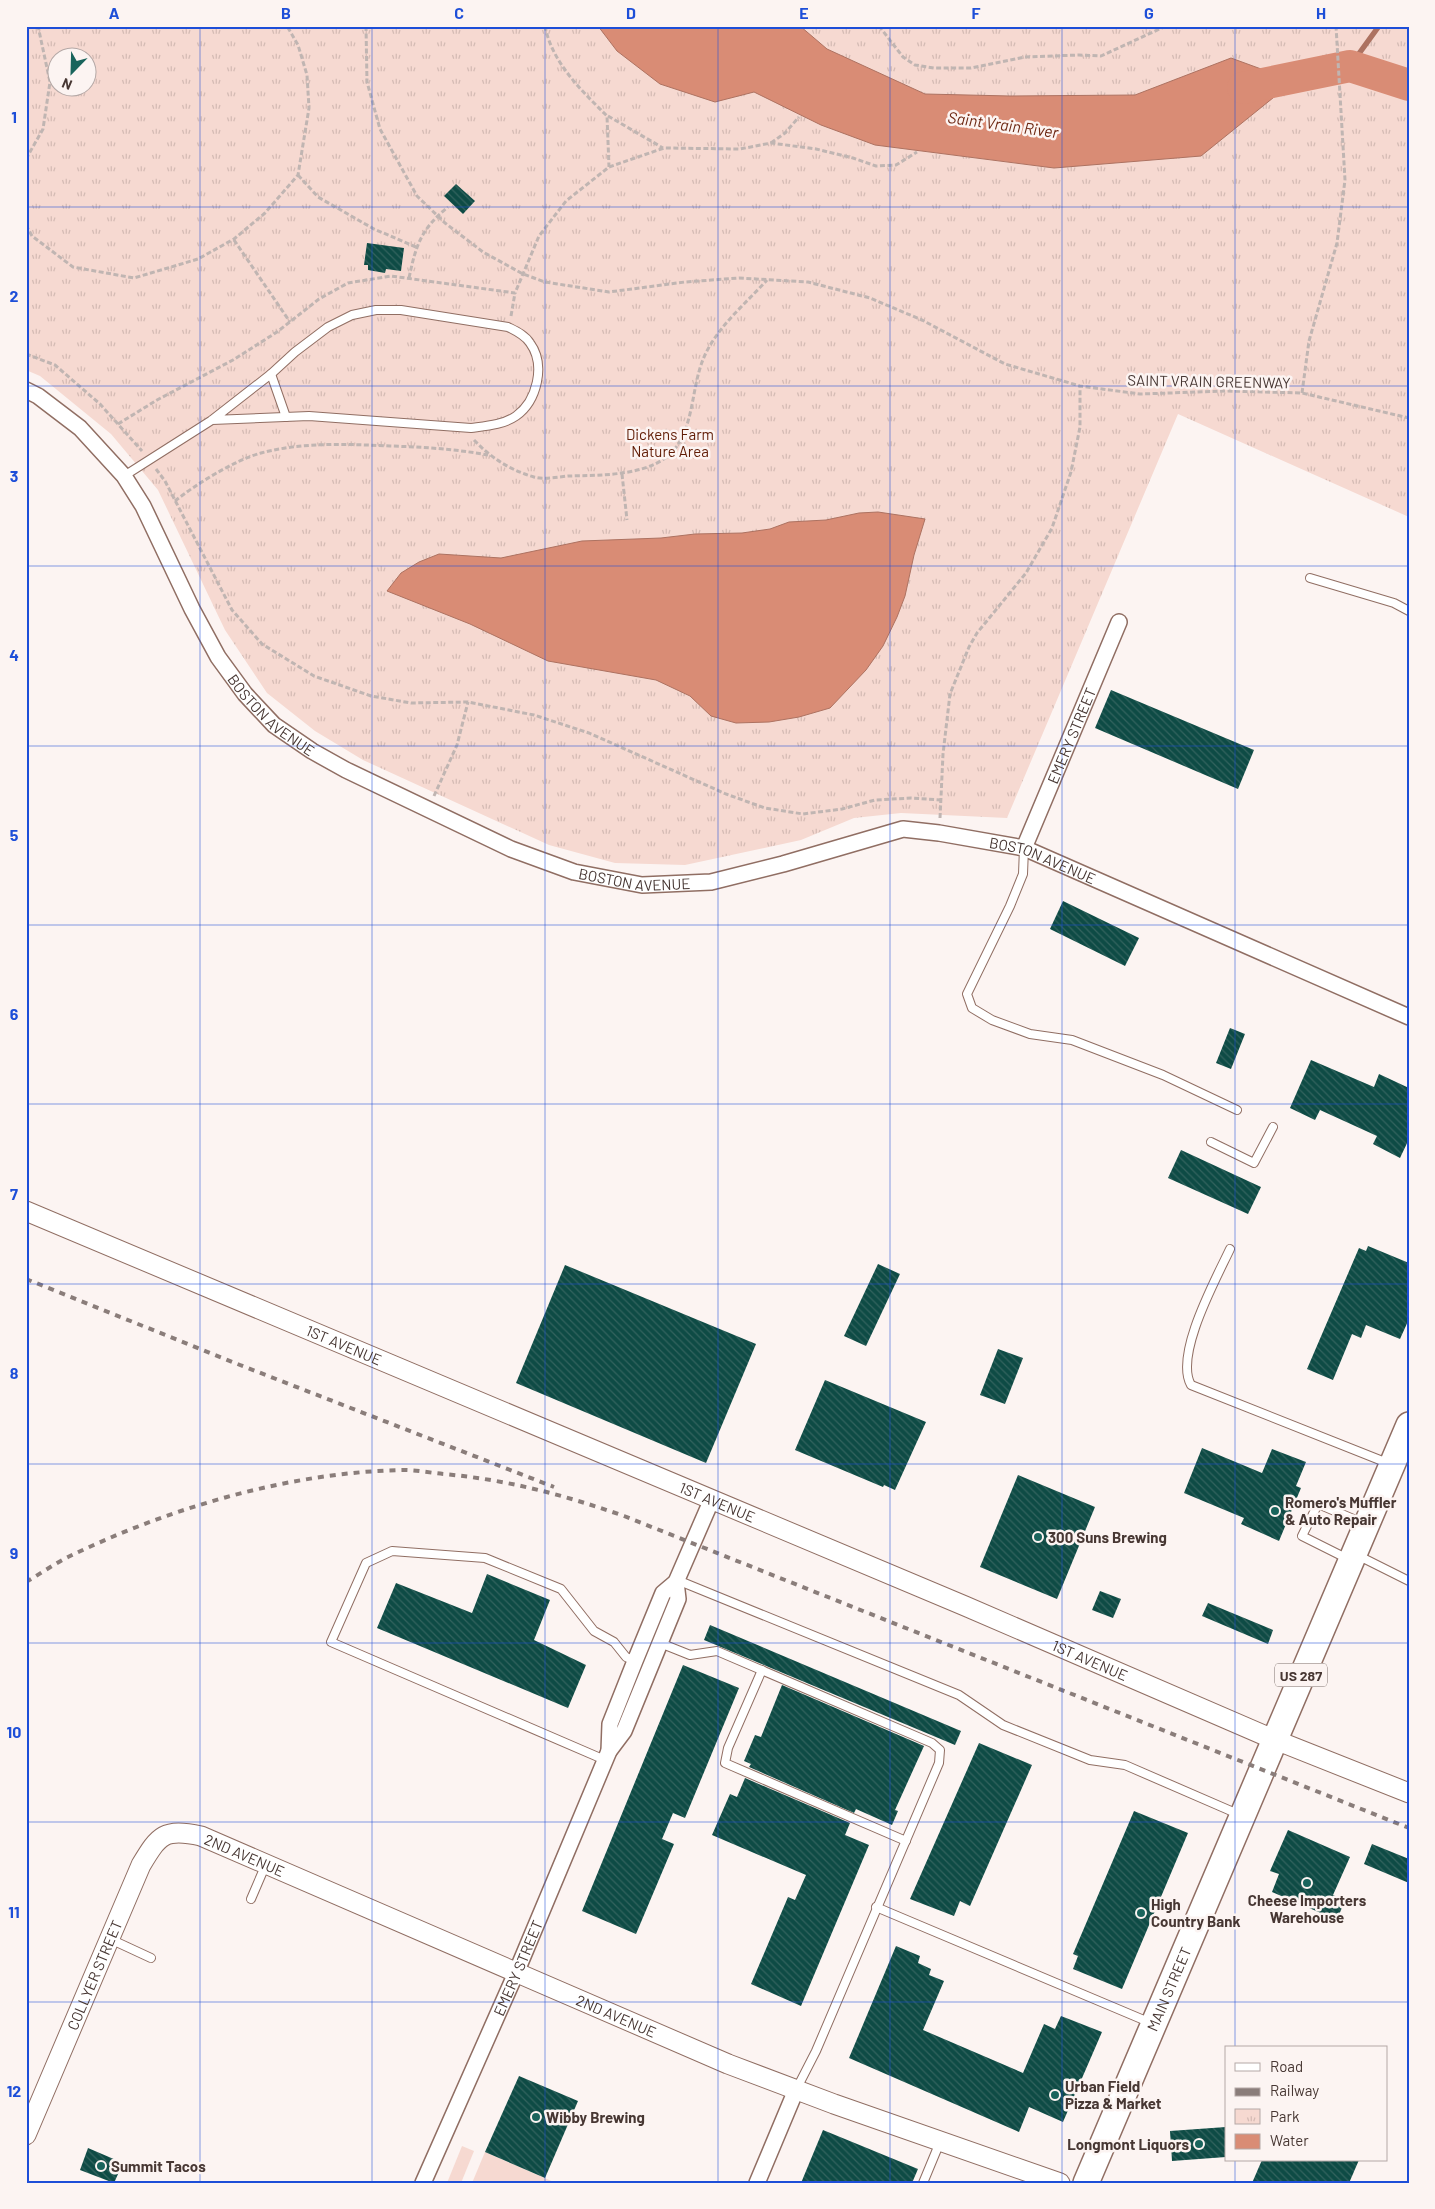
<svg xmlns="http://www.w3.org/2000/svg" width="1435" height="2209" font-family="Barlow,sans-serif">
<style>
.grass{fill:#f6d9d1}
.park{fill:url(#park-tufts);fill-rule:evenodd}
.water{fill:#d98c75;stroke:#ad7261}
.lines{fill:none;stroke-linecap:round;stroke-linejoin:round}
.stream{stroke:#ad7261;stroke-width:5.5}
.river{stroke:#d98c75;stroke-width:32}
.building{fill:url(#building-back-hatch)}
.service-casing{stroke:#906e63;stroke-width:10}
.minor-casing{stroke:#906e63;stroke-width:18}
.tertiary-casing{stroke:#906e63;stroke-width:21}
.trunk-casing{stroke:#906e63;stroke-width:28}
.path{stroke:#c0b5b2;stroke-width:3;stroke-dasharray:5 2.5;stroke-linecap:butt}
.service{stroke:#fff;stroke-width:8}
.minor{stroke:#fff;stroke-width:15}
.tertiary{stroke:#fff;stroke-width:19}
.trunk{stroke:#fff;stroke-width:25}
.rail{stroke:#8a7d7a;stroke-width:4;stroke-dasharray:6 6;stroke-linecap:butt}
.grid{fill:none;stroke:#1d4ed8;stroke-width:1;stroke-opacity:0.55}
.poi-dot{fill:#19645c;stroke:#fcf4f2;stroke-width:2}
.labels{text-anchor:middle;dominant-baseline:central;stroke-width:5;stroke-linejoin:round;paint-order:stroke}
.shield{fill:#fcf4f2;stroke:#7d706c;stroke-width:1}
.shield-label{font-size:14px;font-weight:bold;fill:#473733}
.street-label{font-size:15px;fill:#473733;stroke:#fcf4f2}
.park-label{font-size:15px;fill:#601b04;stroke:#fcf4f2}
.poi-label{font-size:15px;font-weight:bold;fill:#473733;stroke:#fcf4f2;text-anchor:start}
.water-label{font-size:16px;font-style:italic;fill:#6d2712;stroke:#fcf4f2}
.neatline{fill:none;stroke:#1d4ed8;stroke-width:2}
.grid-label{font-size:16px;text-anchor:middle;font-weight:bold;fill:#1d4ed8}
</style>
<defs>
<pattern id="park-tufts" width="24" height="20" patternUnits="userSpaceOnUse" patternTransform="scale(1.25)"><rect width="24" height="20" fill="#f6d9d1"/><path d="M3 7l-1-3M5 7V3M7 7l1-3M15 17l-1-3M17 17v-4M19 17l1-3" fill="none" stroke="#d4bbb4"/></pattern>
<pattern id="building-back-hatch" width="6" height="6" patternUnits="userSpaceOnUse" patternTransform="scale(1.25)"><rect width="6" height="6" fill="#0e4b45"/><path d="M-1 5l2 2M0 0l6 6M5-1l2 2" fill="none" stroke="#33635e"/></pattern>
</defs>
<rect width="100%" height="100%" fill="#fcf4f2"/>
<g class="grass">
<polygon points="462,2146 474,2151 461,2183 447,2183"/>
<polygon points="485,2152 556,2183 472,2183"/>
</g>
<path class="park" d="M26 26H1409V517L1178 414 1007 818 901 813 854 818 801 840 685 865 615 863 549 845 363 760 315 731 267 693 225 630 158 490 111 434 40 376 26 370ZM58 58H88V88H58Z"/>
<g class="water">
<polygon points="598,26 800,26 827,49 925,94 1010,96 1135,95 1231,58 1294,81 1201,156 1054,168 875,145 821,125 754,92 715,102 660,84 617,51"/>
<polygon points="878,512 925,519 914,555 905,596 897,617 883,646 866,670 830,708 799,717 769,722 736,723 711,716 690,696 656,680 548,661 470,624 387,591 401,573 419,562 439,554 501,558 582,541 661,538 695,534 742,533 770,529 789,522 826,520 859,513"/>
</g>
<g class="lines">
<polyline class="stream" points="1350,66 1379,26"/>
<polyline class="river" points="1243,88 1350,66 1409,85"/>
</g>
<g class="building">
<polygon points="456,184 475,201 463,214 444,196"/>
<polygon points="367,243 404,248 401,271 386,269 385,273 368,270 368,265 364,265"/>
<polygon points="1111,690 1254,750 1238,789 1095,728"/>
<polygon points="1063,901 1139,938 1125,966 1050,929"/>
<polygon points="1230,1028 1245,1034 1231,1069 1216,1063"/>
<polygon points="1311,1060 1374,1087 1379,1074 1409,1088 1409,1139 1400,1158 1373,1144 1377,1136 1320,1110 1315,1120 1290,1108"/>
<polygon points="1181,1150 1261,1187 1248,1214 1168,1178"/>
<polygon points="1368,1246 1409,1263 1409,1319 1400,1339 1366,1325 1361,1338 1352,1334 1333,1380 1307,1369 1359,1248 1366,1251"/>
<polygon points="878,1264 900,1274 866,1346 844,1336"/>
<polygon points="565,1265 756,1344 706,1463 516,1383"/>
<polygon points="998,1349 1023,1358 1005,1404 980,1395"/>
<polygon points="825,1380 926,1422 895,1490 884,1485 883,1487 795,1450"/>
<polygon points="1202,1448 1262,1473 1272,1449 1306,1462 1296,1486 1301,1488 1279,1541 1241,1524 1244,1518 1184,1493"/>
<polygon points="1018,1475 1095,1507 1057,1599 980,1567"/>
<polygon points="487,1574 550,1600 534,1640 586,1665 568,1708 377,1628 396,1583 472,1613"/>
<polygon points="1100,1591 1121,1599 1113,1618 1092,1610"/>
<polygon points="1208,1603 1273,1630 1268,1644 1202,1616"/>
<polygon points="710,1625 961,1731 955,1745 704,1640"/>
<polygon points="683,1665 739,1688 685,1818 673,1813 662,1839 674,1844 636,1934 582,1911"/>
<polygon points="782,1685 924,1746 895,1810 898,1811 892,1825 856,1809 854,1813 749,1767 751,1764 744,1761 755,1735 761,1737"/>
<polygon points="979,1743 1032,1765 970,1906 960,1901 954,1916 910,1899"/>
<polygon points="745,1778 850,1823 845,1835 869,1845 801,2006 751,1984 788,1897 795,1900 806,1875 712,1835 730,1794 737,1797"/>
<polygon points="1134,1811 1188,1833 1122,1989 1073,1969 1078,1956 1073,1954"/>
<polygon points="1288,1830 1350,1857 1333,1895 1345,1900 1337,1920 1272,1892 1279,1874 1270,1871"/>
<polygon points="1372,1844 1409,1859 1409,1883 1364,1864"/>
<polygon points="896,1946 920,1956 918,1963 931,1969 929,1975 944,1981 923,2030 1023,2073 1044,2024 1055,2029 1061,2016 1102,2032 1063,2122 1029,2107 1019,2132 849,2058"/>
<polygon points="519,2076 578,2101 545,2178 485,2152"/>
<polygon points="1226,2127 1226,2157 1172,2161 1170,2131"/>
<polygon points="823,2130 918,2169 912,2183 801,2183"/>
<polygon points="88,2148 123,2163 114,2183 80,2170"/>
<polygon points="1262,2160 1359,2160 1349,2183 1252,2183"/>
</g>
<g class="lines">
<g class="service-casing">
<g id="service">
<polyline points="271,374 286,417"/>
<path d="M124 476 212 420 271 374 295 352 328 327 352 315 376 310H401L508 327C516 331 525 335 530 343 546 365 537 401 516 416 503 425 486 426 471 428L309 416 212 420"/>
<polyline points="1310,578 1394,603 1409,611"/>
<polyline points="1024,848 1023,874 1010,906 967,994 972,1008 992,1020 1030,1034 1072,1040 1163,1075 1237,1110"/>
<polyline points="1211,1142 1254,1163 1273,1127"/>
<path d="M1230 1249C1216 1279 1174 1355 1191 1385L1390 1464"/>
<polyline points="1357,1555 1409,1581"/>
<polyline points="1348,1559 1302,1536 1318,1504 1363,1523"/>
<polyline points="677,1580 959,1695 1003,1725 1090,1760 1125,1765 1238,1814"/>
<polyline points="660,1643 690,1655 717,1651 932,1743 940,1750 939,1763 816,2051 796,2090"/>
<polyline points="762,1670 728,1748 725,1763 906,1841"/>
<polyline points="605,1760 331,1642 366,1563 392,1551 485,1558 561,1589 594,1631 614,1642 626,1657 635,1661"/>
<polyline points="251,1899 266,1864"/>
<polyline points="876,1907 1151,2023"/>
<polyline points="110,1939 151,1958"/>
<polyline points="923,2183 940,2142"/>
</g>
</g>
<g class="minor-casing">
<g id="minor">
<path id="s1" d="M26 390 38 396 80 428 124 476 143 506 192 609 218 657 245 694 274 725 312 751 346 770 511 849 574 872 642 885 711 882 783 864 903 829 939 833 1024 848 1409 1017"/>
<path id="s2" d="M1024 848 1119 622"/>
<polyline points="609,1751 610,1724 635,1661 663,1593 676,1582 712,1499"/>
<path id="s3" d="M423 2183 516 1973 609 1751 624 1731 678 1599 676 1582"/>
<polyline points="757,2183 796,2090"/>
</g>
</g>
<g class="tertiary-casing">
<g id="tertiary">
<path id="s4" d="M26 1211 965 1606 1273 1739 1409 1793"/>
<path id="s5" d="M26 2135 141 1865C159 1835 164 1828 201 1836L728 2064 834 2104 1060 2183"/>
</g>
</g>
<g class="trunk-casing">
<g id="trunk">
<path id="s6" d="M1086 2183 1409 1425"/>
</g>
</g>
<g class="path">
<polyline points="366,26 367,82 380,129 417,196 445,223 483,252 523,274 545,282 609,292 685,282 739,278 808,282 870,298 922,320 1005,364 1080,386 1140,394 1227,391 1302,393 1409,418"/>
<path d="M545 26C552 63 582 91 607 116L609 167"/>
<polyline points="879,26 903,57 915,65 934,68 971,68 1025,57 1079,55 1101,56 1166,26"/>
<polyline points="608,116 663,148"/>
<polyline points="771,143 785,133 799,117"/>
<polyline points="26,159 43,129 50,82 38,26"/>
<polyline points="298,175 318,197 374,229 416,247"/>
<polyline points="26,225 32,236 73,267 134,278 198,259 234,239 265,213 298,175 309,108 307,75 298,45 287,26"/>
<polyline points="234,240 290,322"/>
<path d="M409 278C416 245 421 229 448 207"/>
<polyline points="511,316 515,293"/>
<polyline points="26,354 55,365 100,404 142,451"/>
<polyline points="1302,393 1309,341 1337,243 1345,180 1336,26"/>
<polyline points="118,424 157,400 233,360 277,332 319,299 348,283 391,276 515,293 539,236 566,201 609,167 664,148 740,149 771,143 816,149 853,158 876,166 896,165 917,152"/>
<path d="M474 440C491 458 510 470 534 477 544 480 558 477 568 476 601 475 656 477 677 446 696 418 691 379 708 349 722 323 747 302 767 280"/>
<polyline points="156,469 165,481 232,610 262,644 314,676 371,696 411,703 468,702 534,715 589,733 726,794 765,808 803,814 842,809 875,800 911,798 941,800"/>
<polyline points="622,474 627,520"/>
<path d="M175 501C196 484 235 460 261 453 303 442 347 444 390 446 423 447 455 449 488 455"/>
<polyline points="434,796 457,745 468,702"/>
<polyline points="940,818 943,754 950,694 969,647 977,633 1026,573 1052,528 1071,472 1080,427 1080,386"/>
</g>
<use href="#service" class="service"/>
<use href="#minor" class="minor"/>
<use href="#tertiary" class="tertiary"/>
<use href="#trunk" class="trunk"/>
<g class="rail">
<polyline points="26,1279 240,1365 554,1487"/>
<path d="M26 1582C40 1574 54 1564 68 1557 169 1508 290 1472 403 1470 417 1470 431 1473 444 1474 509 1480 564 1495 624 1516L1409 1828"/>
</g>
</g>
<path class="grid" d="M200 26V2183M372 26V2183M545 26V2183M718 26V2183M890 26V2183M1062 26V2183M1235 26V2048M26 207H1409M26 386H1409M26 566H1409M26 746H1409M26 925H1409M26 1104H1409M26 1284H1409M26 1464H1409M26 1643H1409M26 1822H1409M26 2002H1409M1235 2160V2183"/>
<g class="poi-dot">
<circle cx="1275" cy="1511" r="5"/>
<circle cx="1038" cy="1537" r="5"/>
<circle cx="1307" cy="1883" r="5"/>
<circle cx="1141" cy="1913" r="5"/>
<circle cx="1055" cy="2095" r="5"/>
<circle cx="536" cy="2117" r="5"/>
<circle cx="1199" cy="2144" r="5"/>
<circle cx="101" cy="2166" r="5"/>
</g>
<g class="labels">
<rect class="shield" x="1275" y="1663.5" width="52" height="23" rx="4"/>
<g class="shield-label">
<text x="1301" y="1675">US 287</text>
</g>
<g class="street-label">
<text transform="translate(1209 381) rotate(1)">SAINT VRAIN GREENWAY</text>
<text stroke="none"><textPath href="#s1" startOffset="415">BOSTON AVENUE</textPath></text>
<text stroke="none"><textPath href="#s2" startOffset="122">EMERY STREET</textPath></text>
<text stroke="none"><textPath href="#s1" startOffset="1240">BOSTON AVENUE</textPath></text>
<text stroke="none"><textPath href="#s1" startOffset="820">BOSTON AVENUE</textPath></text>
<text stroke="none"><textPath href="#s4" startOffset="345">1ST AVENUE</textPath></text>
<text stroke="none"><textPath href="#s4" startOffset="750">1ST AVENUE</textPath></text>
<text stroke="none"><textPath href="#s4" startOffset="1155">1ST AVENUE</textPath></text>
<text stroke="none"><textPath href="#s5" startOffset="416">2ND AVENUE</textPath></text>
<text stroke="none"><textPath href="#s3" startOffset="235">EMERY STREET</textPath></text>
<text stroke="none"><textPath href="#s5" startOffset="174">COLLYER STREET</textPath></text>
<text stroke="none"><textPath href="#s6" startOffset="211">MAIN STREET</textPath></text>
<text stroke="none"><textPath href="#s5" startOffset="821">2ND AVENUE</textPath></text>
</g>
<g class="park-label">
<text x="670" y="434">Dickens Farm<tspan x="670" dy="17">Nature Area</tspan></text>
</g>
<g class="poi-label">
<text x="1285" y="1502">Romero's Muffler<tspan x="1285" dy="17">&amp; Auto Repair</tspan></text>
<text x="1048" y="1537">300 Suns Brewing</text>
<text x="1307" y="1900" text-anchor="middle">Cheese Importers<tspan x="1307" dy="17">Warehouse</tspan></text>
<text x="1151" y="1904">High<tspan x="1151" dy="17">Country Bank</tspan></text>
<text x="1065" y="2086">Urban Field<tspan x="1065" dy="17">Pizza &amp; Market</tspan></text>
<text x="546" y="2117">Wibby Brewing</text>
<text x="1189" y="2144" text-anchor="end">Longmont Liquors</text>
<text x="111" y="2166">Summit Tacos</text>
</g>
<g class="water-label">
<text transform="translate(1003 124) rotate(8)">Saint Vrain River</text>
</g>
</g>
<rect width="1435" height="2209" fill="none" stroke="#fcf4f2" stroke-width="55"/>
<rect x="1225" y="2046" width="162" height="115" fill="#fcf4f2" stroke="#b4a8a6"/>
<rect x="1235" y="2063" width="25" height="8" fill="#ffffff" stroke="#b4a8a6"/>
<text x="1270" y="2072" font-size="15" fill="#473733">Road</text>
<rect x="1235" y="2088" width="25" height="8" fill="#8a7d7a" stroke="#b4a8a6"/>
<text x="1270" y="2096" font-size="15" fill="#473733">Railway</text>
<rect x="1235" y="2109" width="25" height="15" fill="url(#park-tufts)" stroke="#b4a8a6"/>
<text x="1270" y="2122" font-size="15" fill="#473733">Park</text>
<rect x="1235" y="2134" width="25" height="15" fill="#d98c75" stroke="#b4a8a6"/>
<text x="1270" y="2146" font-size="15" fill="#473733">Water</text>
<g transform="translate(72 72) rotate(203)"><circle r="24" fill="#fcf4f2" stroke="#b4a8a6"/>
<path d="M0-4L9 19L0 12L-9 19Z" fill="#19645c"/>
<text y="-8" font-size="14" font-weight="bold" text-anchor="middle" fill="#473733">N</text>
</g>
<rect x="28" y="28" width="1380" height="2154" class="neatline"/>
<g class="grid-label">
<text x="114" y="19">A</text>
<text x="286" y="19">B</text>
<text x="459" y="19">C</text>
<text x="631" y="19">D</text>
<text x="804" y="19">E</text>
<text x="976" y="19">F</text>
<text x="1149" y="19">G</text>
<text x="1321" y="19">H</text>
<text x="14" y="123">1</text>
<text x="14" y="302">2</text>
<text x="14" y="482">3</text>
<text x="14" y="661">4</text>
<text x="14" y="841">5</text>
<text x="14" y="1020">6</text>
<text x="14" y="1200">7</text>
<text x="14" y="1379">8</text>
<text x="14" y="1559">9</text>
<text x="14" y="1738">10</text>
<text x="14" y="1918">11</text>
<text x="14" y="2097">12</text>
</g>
</svg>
